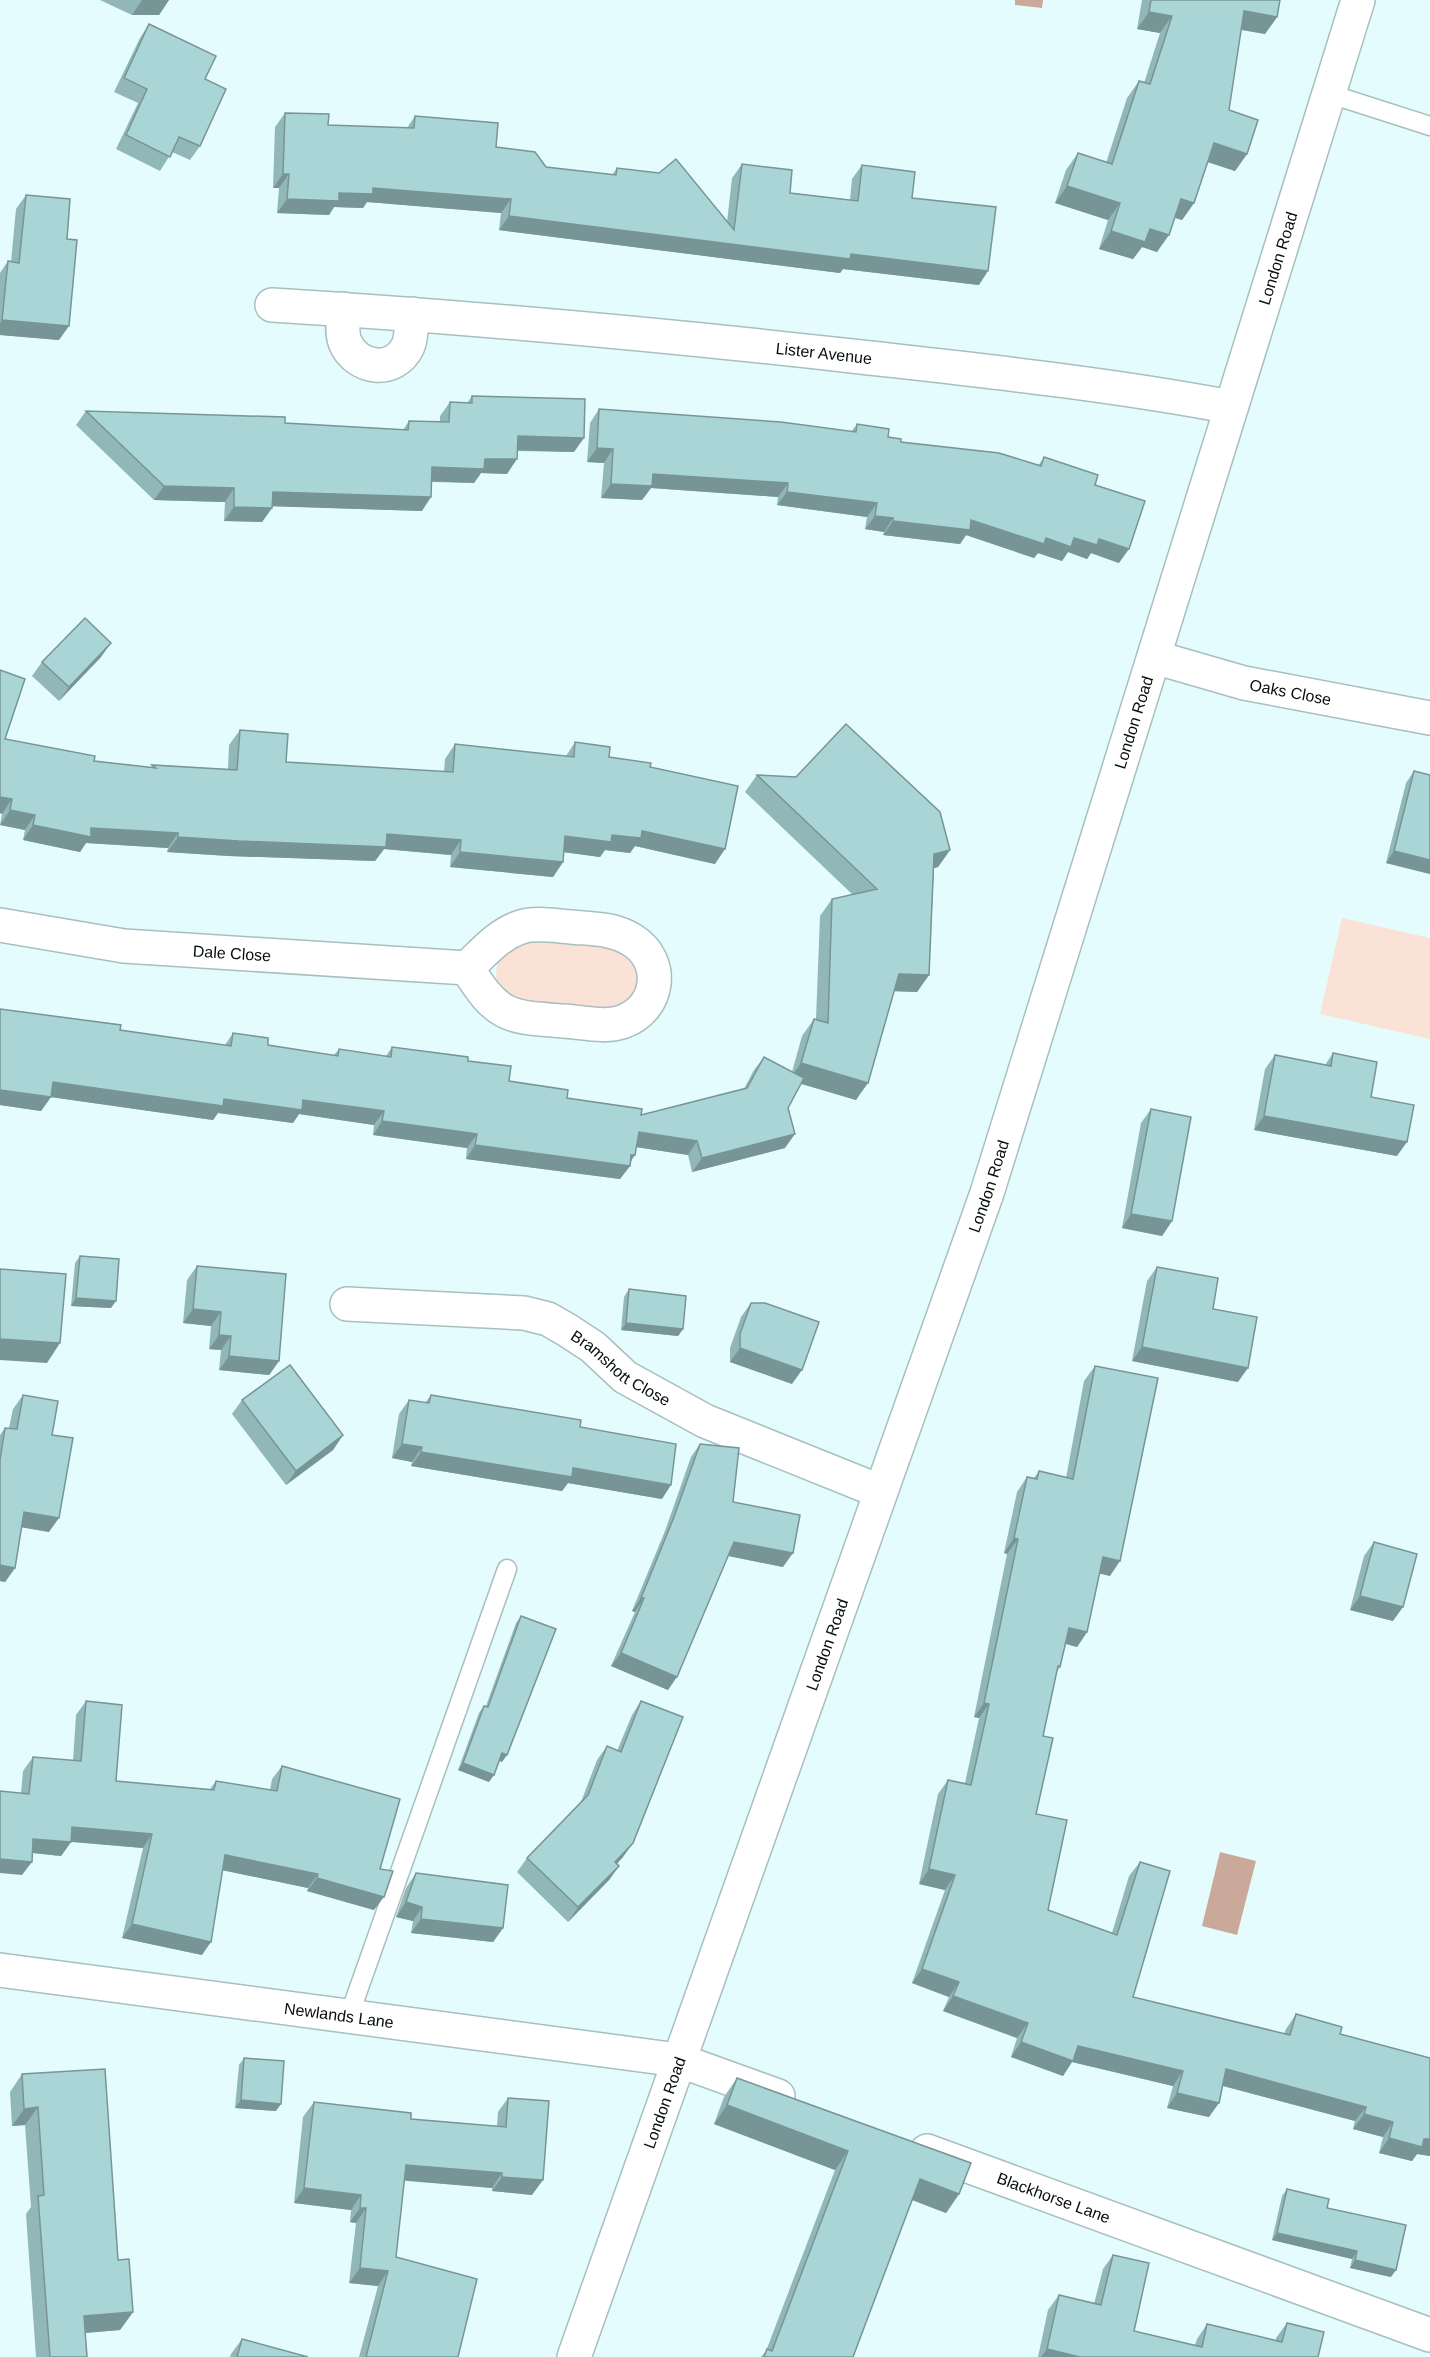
<svg xmlns="http://www.w3.org/2000/svg" width="1430" height="2357" font-family="Helvetica,sans-serif">
<style>
.green{fill:#fae2d7}
.water{fill:#caa99a}
.lines{fill:none;stroke-linecap:round;stroke-linejoin:round}
.lane-casing{stroke:#a8bfc0;stroke-width:21}
.street-casing{stroke:#a8bfc0;stroke-width:36}
.secondary-casing{stroke:#a8bfc0;stroke-width:36}
.lane{stroke:#fff;stroke-width:18}
.street{stroke:#fff;stroke-width:33}
.secondary{stroke:#fff;stroke-width:33}
.wall{fill:#92b7b9}
.shaded-wall{fill:#779596}
.building{fill:#aad5d7;stroke:#779596;stroke-width:1.5}
.labels{text-anchor:middle;dominant-baseline:central;stroke-width:6;stroke-linejoin:round;paint-order:stroke}
.street-label{font-size:16px;fill:#060d0d;stroke:#fff}
</style>
<rect width="100%" height="100%" fill="#e5fcfe"/>
<g class="green">
<polygon points="1342,918 1430,938 1430,1039 1320,1014"/>
<path d="M525 938C555 941 640 938 639 981 638 996 625 1004 612 1010 598 1009 523 1007 515 1003 494 991 492 972 502 952Z"/>
</g>
<g class="water">
<polygon points="1015,0 1043,0 1042,8 1015,5"/>
<polygon points="1220,1852 1256,1861 1237,1935 1202,1926"/>
</g>
<g class="lines">
<g class="lane-casing">
<g id="lane">
<polyline points="1327,93 1430,126"/>
<polyline points="349,2016 507,1569"/>
</g>
</g>
<g class="street-casing">
<g id="street">
<path id="s1" d="M272 305C469 317 665 335 861 357 985 371 1109 384 1231 407"/>
<path d="M343 309C344 319 341 333 345 342 356 369 394 375 408 346 412 337 411 324 412 314"/>
<path id="s2" d="M1154 657 1244 683 1430 718"/>
<path id="s3" d="M0 925 124 946 467 968C483 953 499 934 521 927 536 922 555 926 571 927 592 929 613 928 632 940 666 961 660 1009 622 1022 604 1028 582 1022 563 1021 507 1017 498 1017 467 968"/>
<path id="s4" d="M347 1304 524 1313 548 1319 567 1330 593 1347 625 1377 705 1421 879 1491"/>
<path id="s5" d="M0 1970 678 2060 778 2096"/>
<path id="s6" d="M927 2151 1430 2335"/>
</g>
</g>
<g class="secondary-casing">
<g id="secondary">
<path id="s7" d="M574 2357 987 1193 1358 0"/>
</g>
</g>
<use href="#lane" class="lane"/>
<use href="#street" class="street"/>
<use href="#secondary" class="secondary"/>
</g>
<g class="wall">
<polygon points="100,0 169,0 159,15 132,15"/>
<polygon points="1142,0 1280,0 1277,17 1265,34 1241,30 1229,110 1247,154 1235,171 1207,162 1194,203 1182,220 1175,218 1157,252 1142,247 1133,259 1099,249 1108,220 1055,203 1066,170 1078,153 1106,163 1127,98 1139,81 1144,83 1160,33 1137,29"/>
<polygon points="149,24 205,79 200,146 190,160 172,152 160,171 116,149 138,103 114,92 140,38"/>
<polygon points="285,113 328,125 407,128 415,116 546,167 612,175 617,168 727,222 732,178 742,164 790,193 850,200 852,179 862,165 912,198 979,285 843,269 840,273 499,230 501,213 367,202 363,208 334,207 329,215 277,213 279,188 273,188 275,127"/>
<polygon points="26,195 67,239 59,340 0,335 0,273 8,261 11,262 16,209"/>
<polygon points="472,396 574,452 517,451 507,474 481,473 474,483 432,482 422,511 272,506 272,508 262,522 224,521 225,502 154,500 76,425 86,411 403,430 409,421 440,422 440,416 450,402 467,403"/>
<polygon points="599,409 851,432 857,424 901,442 1038,466 1044,457 1095,485 1119,563 1091,553 1087,559 1068,552 1062,561 1038,553 1034,558 966,535 960,544 883,535 884,532 865,529 867,517 777,505 778,497 651,488 642,500 601,498 604,463 587,462 590,423"/>
<polygon points="101,657 59,701 32,676 42,662"/>
<polygon points="0,670 5,739 94,761 151,767 152,765 228,769 229,745 240,730 286,762 444,772 445,759 455,744 566,756 575,742 609,757 650,767 715,864 635,846 630,853 605,850 600,857 564,852 563,862 553,877 450,867 451,855 384,849 375,861 229,856 167,852 168,848 86,843 80,852 23,840 25,830 0,825 2,814 0,813"/>
<polygon points="1414,771 1430,775 1430,874 1386,863 1406,783"/>
<polygon points="757,775 950,850 938,867 934,868 929,975 917,992 894,991 856,1100 801,1084 788,1108 785,1148 692,1172 688,1155 636,1147 630,1166 620,1179 466,1159 467,1148 373,1135 374,1125 299,1114 293,1123 218,1113 213,1120 51,1097 41,1111 0,1105 120,1030 225,1045 233,1033 268,1045 334,1055 339,1049 386,1056 392,1047 468,1061 509,1081 567,1098 641,1115 744,1089 754,1070 764,1057 792,1072 802,1036 814,1019 816,1019 820,916 832,899 853,895 745,792"/>
<polygon points="1333,1053 1371,1097 1397,1156 1254,1130 1265,1069 1275,1055 1325,1065"/>
<polygon points="1151,1109 1172,1221 1162,1236 1122,1228 1141,1123"/>
<polygon points="80,1256 111,1308 71,1306 75,1263"/>
<polygon points="197,1266 279,1361 269,1375 219,1370 221,1350 209,1349 211,1326 183,1323 187,1280"/>
<polygon points="1157,1267 1213,1309 1238,1382 1132,1361 1147,1281"/>
<polygon points="629,1289 683,1329 678,1336 621,1330 624,1297"/>
<polygon points="751,1303 792,1384 730,1362 730,1348 741,1317"/>
<polygon points="1095,1366 1110,1576 1099,1573 1087,1632 1077,1647 1066,1644 1060,1667 1056,1673 1043,1736 1036,1814 1048,1910 1112,1933 1129,1876 1140,1862 1133,1997 1284,2034 1286,2029 1296,2014 1340,2034 1430,2058 1430,2156 1417,2154 1412,2161 1379,2153 1383,2137 1353,2129 1355,2121 1223,2086 1209,2117 1167,2108 1173,2086 1072,2062 1063,2076 1011,2057 1017,2038 943,2011 949,1997 912,1983 945,1890 919,1884 938,1794 948,1780 965,1783 979,1718 974,1717 1007,1554 1004,1553 1017,1492 1027,1477 1034,1478 1039,1471 1066,1478 1084,1381"/>
<polygon points="23,1395 52,1435 49,1532 21,1527 15,1568 5,1582 0,1581 0,1435 5,1428 9,1428 13,1409"/>
<polygon points="431,1395 662,1499 568,1483 562,1491 411,1466 412,1462 392,1458 399,1414 409,1400 425,1403"/>
<polygon points="242,1400 343,1435 333,1450 286,1485 232,1414"/>
<polygon points="700,1444 733,1502 783,1567 728,1556 668,1690 611,1666 635,1612 632,1611 665,1531 691,1457"/>
<polygon points="1374,1542 1393,1621 1350,1610 1364,1556"/>
<polygon points="521,1616 502,1762 499,1761 489,1782 458,1770 479,1713 484,1706 486,1706 516,1623"/>
<polygon points="86,1701 116,1781 210,1789 216,1781 270,1790 272,1779 282,1766 380,1869 374,1910 307,1891 308,1888 223,1870 202,1955 122,1938 143,1848 71,1842 61,1856 32,1853 22,1875 21,1793 23,1771 33,1757 73,1761 76,1715"/>
<polygon points="641,1701 623,1857 617,1864 619,1866 609,1880 568,1922 517,1872 527,1858 581,1802 597,1760 607,1746 617,1751 632,1715"/>
<polygon points="416,1873 503,1928 493,1942 411,1933 413,1921 396,1917 406,1888"/>
<polygon points="244,2058 276,2111 235,2108 239,2065"/>
<polygon points="22,2074 118,2260 133,2312 120,2330 85,2333 87,2357 36,2357 26,2214 31,2207 25,2125 12,2126 10,2092"/>
<polygon points="737,2078 959,2194 946,2213 912,2200 853,2357 761,2357 766,2351 835,2170 714,2124 724,2097"/>
<polygon points="508,2098 532,2195 492,2191 492,2188 404,2180 396,2257 458,2357 359,2357 378,2286 349,2283 356,2223 350,2222 351,2210 294,2203 303,2117 314,2102 411,2119 497,2126 498,2112"/>
<polygon points="1287,2189 1391,2277 1350,2268 1352,2259 1272,2240 1282,2196"/>
<polygon points="1113,2255 1134,2331 1195,2345 1197,2339 1207,2324 1276,2341 1276,2338 1287,2323 1318,2357 1038,2357 1048,2310 1059,2295 1094,2304 1103,2269"/>
<polygon points="242,2339 308,2357 230,2357 231,2354"/>
</g>
<g class="shaded-wall">
<polygon points="142,0 169,0 159,15 132,15"/>
<polygon points="1244,11 1277,17 1265,34 1232,28"/>
<polygon points="1149,12 1172,16 1160,33 1137,29"/>
<polygon points="1214,143 1247,154 1235,171 1202,160"/>
<polygon points="283,174 289,174 279,188 273,188"/>
<polygon points="1067,186 1120,203 1108,220 1055,203"/>
<polygon points="373,188 511,199 501,213 367,202 363,208 334,207 329,215 277,213 287,199"/>
<polygon points="1181,199 1194,203 1182,220 1169,216"/>
<polygon points="509,216 851,254 988,271 979,285 843,269 840,273 499,230"/>
<polygon points="1150,229 1169,235 1157,252 1142,247 1133,259 1099,249 1111,231"/>
<polygon points="2,320 69,326 59,340 0,335 0,323"/>
<polygon points="518,436 584,438 574,452 508,450"/>
<polygon points="597,448 613,449 604,463 587,462"/>
<polygon points="485,459 517,459 507,474 481,473 474,483 423,481 432,467"/>
<polygon points="653,474 788,483 778,497 651,488 642,500 601,498 611,484"/>
<polygon points="164,486 234,488 225,502 154,500"/>
<polygon points="273,492 431,497 422,511 263,506"/>
<polygon points="787,492 877,503 867,517 777,505"/>
<polygon points="234,507 272,508 262,522 224,521"/>
<polygon points="875,516 893,518 884,532 865,529"/>
<polygon points="971,520 1046,538 1074,538 1099,539 1129,549 1119,563 1091,553 1087,559 1068,552 1062,561 1038,553 1034,558 966,535 960,544 883,535 893,521"/>
<polygon points="111,643 101,657 59,701 69,687"/>
<polygon points="0,797 12,799 2,814 0,813"/>
<polygon points="10,810 35,815 25,830 0,825"/>
<polygon points="33,825 91,828 178,833 168,848 86,843 80,852 23,840"/>
<polygon points="642,831 725,849 715,864 635,846 630,853 605,850 600,857 555,851 565,836 612,835"/>
<polygon points="387,834 461,840 451,855 384,849 375,861 229,856 167,852 178,837"/>
<polygon points="950,850 938,867 923,871 934,854"/>
<polygon points="1394,851 1430,860 1430,874 1386,863"/>
<polygon points="460,852 563,862 553,877 450,867"/>
<polygon points="899,974 929,975 917,992 888,991"/>
<polygon points="801,1063 868,1083 856,1100 789,1080"/>
<polygon points="53,1082 224,1099 303,1100 384,1111 374,1125 299,1114 293,1123 218,1113 213,1120 43,1096"/>
<polygon points="0,1090 51,1097 41,1111 0,1105"/>
<polygon points="1264,1116 1407,1142 1397,1156 1254,1130"/>
<polygon points="382,1121 477,1134 467,1148 373,1135"/>
<polygon points="639,1132 697,1141 688,1155 629,1146"/>
<polygon points="795,1134 785,1148 692,1172 702,1158"/>
<polygon points="475,1145 631,1155 635,1155 628,1165 630,1166 620,1179 466,1159"/>
<polygon points="1131,1214 1172,1221 1162,1236 1122,1228"/>
<polygon points="76,1298 116,1301 111,1308 71,1306"/>
<polygon points="193,1309 221,1312 211,1326 183,1323"/>
<polygon points="626,1323 683,1329 678,1336 621,1330"/>
<polygon points="219,1335 231,1336 221,1350 209,1349"/>
<polygon points="0,1339 60,1343 47,1363 0,1360"/>
<polygon points="1142,1347 1248,1368 1238,1382 1132,1361"/>
<polygon points="740,1348 802,1370 792,1384 730,1362"/>
<polygon points="229,1356 279,1361 269,1375 219,1370"/>
<polygon points="343,1435 333,1450 286,1485 296,1471"/>
<polygon points="402,1444 422,1447 412,1462 392,1458"/>
<polygon points="421,1452 573,1468 671,1485 662,1499 568,1483 562,1491 411,1466"/>
<polygon points="24,1512 59,1518 49,1532 14,1526"/>
<polygon points="1014,1538 1018,1539 1007,1554 1004,1553"/>
<polygon points="734,1542 793,1553 783,1567 724,1555"/>
<polygon points="1103,1557 1120,1561 1110,1576 1093,1572"/>
<polygon points="0,1565 15,1568 5,1582 0,1581"/>
<polygon points="1360,1596 1403,1607 1393,1621 1350,1610"/>
<polygon points="641,1598 644,1598 635,1612 632,1611"/>
<polygon points="1069,1628 1087,1632 1077,1647 1059,1642"/>
<polygon points="621,1653 677,1677 668,1690 611,1666"/>
<polygon points="984,1703 989,1704 979,1718 974,1717"/>
<polygon points="502,1753 507,1755 502,1762 497,1760"/>
<polygon points="463,1763 494,1775 489,1782 458,1770"/>
<polygon points="72,1827 152,1834 143,1848 63,1841"/>
<polygon points="33,1839 71,1842 61,1856 24,1852"/>
<polygon points="633,1843 623,1857 605,1876 615,1862"/>
<polygon points="225,1855 318,1874 308,1888 216,1869"/>
<polygon points="0,1859 32,1862 22,1875 0,1873"/>
<polygon points="619,1866 609,1880 568,1922 578,1907"/>
<polygon points="929,1869 955,1875 945,1890 919,1884"/>
<polygon points="317,1878 384,1897 374,1910 307,1891"/>
<polygon points="406,1902 422,1907 413,1921 396,1917"/>
<polygon points="421,1919 503,1928 493,1942 411,1933"/>
<polygon points="132,1924 211,1942 202,1955 122,1938"/>
<polygon points="922,1969 959,1982 949,1997 912,1983"/>
<polygon points="953,1996 1028,2023 1017,2038 943,2011"/>
<polygon points="1021,2042 1078,2046 1183,2071 1173,2086 1072,2062 1063,2076 1011,2057"/>
<polygon points="1226,2069 1366,2107 1355,2121 1216,2084"/>
<polygon points="1177,2093 1219,2103 1209,2117 1167,2108"/>
<polygon points="241,2100 281,2104 276,2111 235,2108"/>
<polygon points="727,2105 848,2151 835,2170 714,2124"/>
<polygon points="38,2107 25,2125 12,2126 24,2109"/>
<polygon points="1364,2114 1393,2122 1383,2137 1353,2129"/>
<polygon points="1389,2138 1430,2139 1430,2156 1417,2154 1412,2161 1379,2153"/>
<polygon points="406,2165 502,2173 492,2188 396,2180"/>
<polygon points="502,2177 543,2180 532,2195 492,2191"/>
<polygon points="920,2179 959,2194 946,2213 907,2198"/>
<polygon points="304,2188 361,2195 351,2210 294,2203"/>
<polygon points="360,2208 366,2208 356,2223 350,2222"/>
<polygon points="1277,2233 1357,2251 1352,2259 1272,2240"/>
<polygon points="1355,2260 1396,2270 1391,2277 1350,2268"/>
<polygon points="360,2268 388,2271 378,2286 349,2283"/>
<polygon points="133,2312 120,2330 72,2334 84,2316"/>
<polygon points="1047,2349 1080,2357 1041,2357"/>
</g>
<g class="building">
<polygon points="1151,0 1280,0 1277,17 1244,11 1229,110 1258,120 1247,154 1214,143 1194,203 1181,199 1169,235 1150,229 1145,242 1111,231 1120,203 1067,186 1078,153 1112,164 1139,81 1150,84 1172,16 1149,12"/>
<polygon points="149,24 216,56 205,79 226,89 200,146 179,137 170,157 126,135 147,89 124,78"/>
<polygon points="285,113 329,114 328,125 414,128 415,116 498,123 496,147 535,152 546,167 616,175 617,168 659,173 676,159 734,230 742,164 792,170 790,193 858,201 862,165 915,172 912,198 996,207 988,271 851,254 850,259 509,216 511,199 373,188 373,194 339,193 339,201 287,199 289,174 283,174"/>
<polygon points="26,195 70,199 67,239 77,240 69,326 2,320 8,261 19,263"/>
<polygon points="472,396 585,399 584,438 518,436 517,459 485,459 484,469 432,467 431,497 273,492 272,508 234,507 234,488 164,486 86,411 285,417 285,423 408,430 409,421 449,422 450,402 472,403"/>
<polygon points="599,409 781,422 856,432 857,424 889,429 888,437 901,439 901,442 999,453 1041,466 1044,457 1098,475 1095,485 1145,501 1129,549 1099,539 1097,545 1074,538 1071,547 1046,538 1044,544 971,520 970,530 893,521 893,518 875,516 877,503 787,492 788,483 653,474 652,486 611,484 613,449 597,448"/>
<polygon points="85,618 111,643 69,687 42,662"/>
<polygon points="0,670 25,679 5,739 95,756 94,761 156,768 152,765 237,770 240,730 288,734 286,762 453,772 455,744 574,757 575,742 610,747 609,757 651,763 650,767 738,786 725,849 642,831 641,838 612,835 611,842 565,836 563,862 460,852 461,840 387,834 386,847 239,841 178,837 178,833 91,828 91,837 33,825 35,815 10,810 12,799 0,797"/>
<polygon points="846,724 940,812 950,850 934,854 929,975 899,974 868,1083 801,1063 814,1019 828,1023 832,899 877,889 757,775 796,777"/>
<polygon points="1414,771 1430,775 1430,860 1394,851"/>
<polygon points="0,1009 121,1025 120,1030 231,1046 233,1033 268,1038 268,1045 338,1056 339,1049 391,1057 392,1047 468,1057 468,1061 511,1066 509,1081 568,1090 567,1098 642,1109 641,1115 747,1088 764,1057 804,1078 788,1108 795,1134 702,1158 697,1141 639,1132 635,1155 631,1155 630,1166 475,1145 477,1134 382,1121 384,1111 303,1100 302,1110 224,1099 223,1106 53,1082 51,1097 0,1090"/>
<polygon points="1333,1053 1377,1062 1371,1097 1414,1105 1407,1142 1264,1116 1275,1055 1331,1066"/>
<polygon points="1151,1109 1191,1117 1172,1221 1131,1214"/>
<polygon points="80,1256 119,1259 116,1301 76,1298"/>
<polygon points="197,1266 286,1274 279,1361 229,1356 231,1336 219,1335 221,1312 193,1309"/>
<polygon points="1157,1267 1218,1278 1213,1309 1257,1317 1248,1368 1142,1347"/>
<polygon points="0,1269 66,1274 60,1343 0,1339"/>
<polygon points="629,1289 686,1296 683,1329 626,1323"/>
<polygon points="751,1303 765,1303 819,1322 802,1370 740,1348 740,1334"/>
<polygon points="290,1365 343,1435 296,1471 242,1400"/>
<polygon points="1095,1366 1158,1378 1120,1561 1103,1557 1087,1632 1069,1628 1060,1667 1058,1666 1043,1736 1053,1738 1036,1814 1067,1820 1048,1910 1117,1935 1140,1862 1170,1871 1133,1997 1290,2035 1296,2014 1342,2027 1340,2034 1430,2058 1430,2139 1424,2139 1422,2147 1389,2138 1393,2122 1364,2114 1366,2107 1226,2069 1219,2103 1177,2093 1183,2071 1078,2046 1073,2061 1021,2042 1028,2023 953,1996 959,1982 922,1969 955,1875 929,1869 948,1780 971,1785 989,1704 984,1703 1018,1539 1014,1538 1027,1477 1037,1479 1039,1471 1073,1479"/>
<polygon points="23,1395 58,1401 52,1435 73,1438 59,1518 24,1512 15,1568 0,1565 0,1460 5,1428 17,1429"/>
<polygon points="431,1395 581,1420 580,1427 676,1444 671,1485 573,1468 572,1477 421,1452 422,1447 402,1444 409,1400 429,1403"/>
<polygon points="700,1444 739,1448 733,1502 800,1515 793,1553 734,1542 677,1677 621,1653 644,1598 641,1598 674,1517"/>
<polygon points="1374,1542 1417,1554 1403,1607 1360,1596"/>
<polygon points="521,1616 556,1629 507,1755 502,1753 494,1775 463,1763 484,1706 488,1707"/>
<polygon points="86,1701 122,1705 116,1781 214,1790 216,1781 277,1791 282,1766 400,1799 380,1869 393,1871 384,1897 317,1878 318,1874 225,1855 211,1942 132,1924 152,1834 72,1827 71,1842 33,1839 32,1862 0,1859 0,1791 29,1794 33,1757 81,1761"/>
<polygon points="641,1701 683,1717 633,1843 615,1862 619,1866 578,1907 527,1858 588,1795 607,1746 621,1752"/>
<polygon points="416,1873 508,1885 503,1928 421,1919 422,1907 406,1902"/>
<polygon points="244,2058 284,2061 281,2104 241,2100"/>
<polygon points="105,2069 118,2260 129,2259 133,2312 84,2316 87,2357 50,2357 38,2196 44,2195 38,2107 24,2109 22,2074"/>
<polygon points="737,2078 971,2163 959,2194 920,2179 853,2357 764,2357 767,2349 772,2351 848,2151 727,2105"/>
<polygon points="508,2098 549,2101 543,2180 502,2177 502,2173 406,2165 396,2257 477,2279 458,2357 366,2357 388,2271 360,2268 366,2208 360,2208 361,2195 304,2188 314,2102 411,2113 411,2119 506,2127"/>
<polygon points="1287,2189 1329,2199 1327,2208 1406,2225 1396,2270 1355,2260 1357,2251 1277,2233"/>
<polygon points="1113,2255 1149,2263 1134,2331 1202,2347 1207,2324 1282,2342 1287,2323 1324,2332 1318,2357 1080,2357 1047,2349 1059,2295 1101,2305"/>
<polygon points="242,2339 308,2357 237,2357"/>
</g>
<g class="labels">
<g class="street-label">
<text stroke="none"><textPath href="#s7" startOffset="2214">London Road</textPath></text>
<text stroke="none"><textPath href="#s1" startOffset="554">Lister Avenue</textPath></text>
<text stroke="none"><textPath href="#s2" startOffset="141">Oaks Close</textPath></text>
<text stroke="none"><textPath href="#s7" startOffset="1728">London Road</textPath></text>
<text stroke="none"><textPath href="#s3" startOffset="234">Dale Close</textPath></text>
<text stroke="none"><textPath href="#s7" startOffset="1242">London Road</textPath></text>
<text stroke="none"><textPath href="#s4" startOffset="290">Bramshott Close</textPath></text>
<text stroke="none"><textPath href="#s7" startOffset="756">London Road</textPath></text>
<text stroke="none"><textPath href="#s5" startOffset="342">Newlands Lane</textPath></text>
<text stroke="none"><textPath href="#s7" startOffset="270">London Road</textPath></text>
<text stroke="none"><textPath href="#s6" startOffset="135">Blackhorse Lane</textPath></text>
</g>
</g>
</svg>
